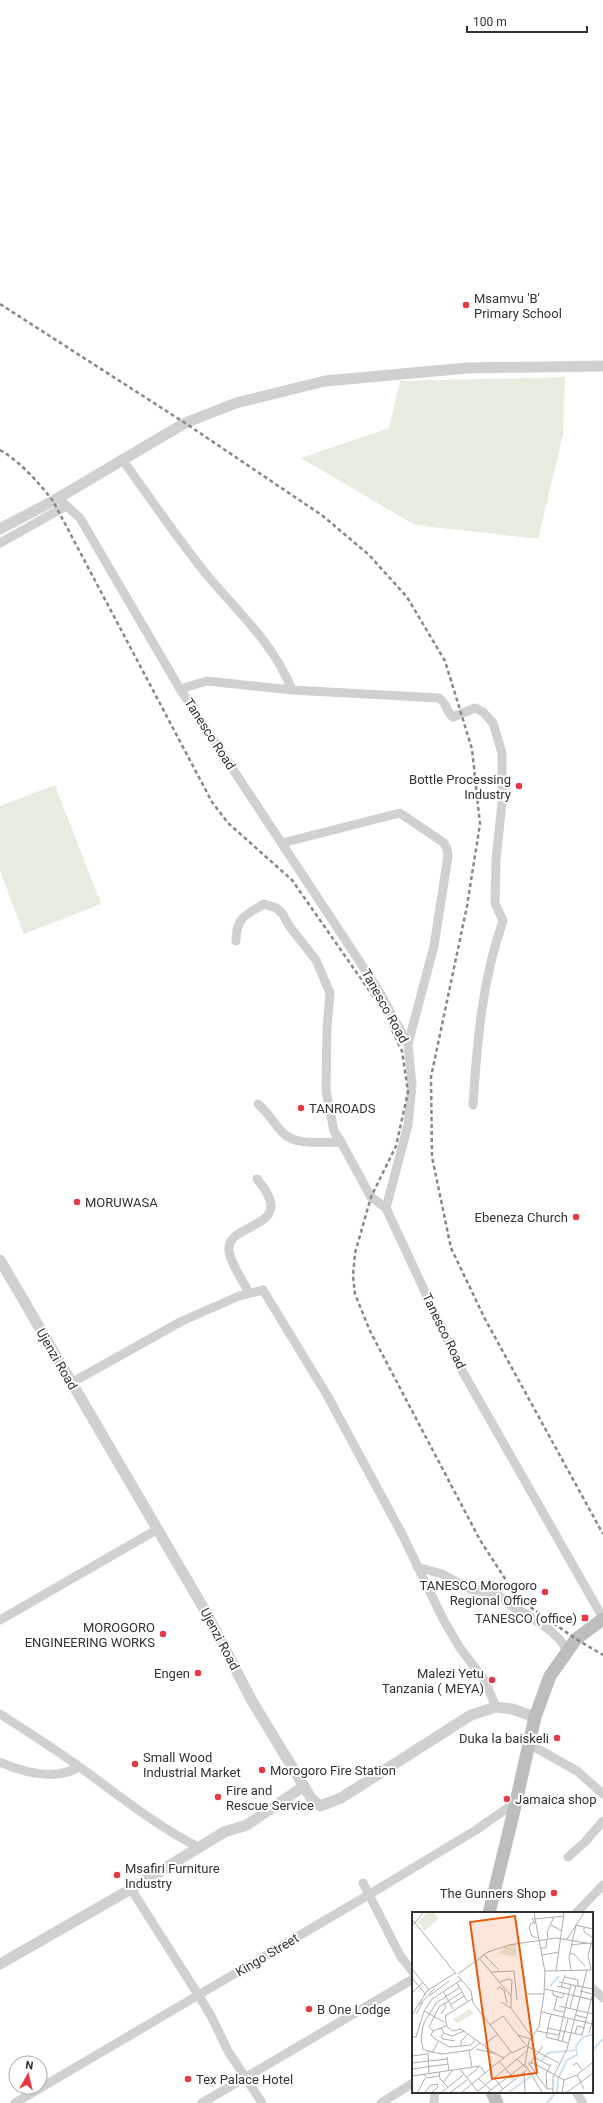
<svg xmlns="http://www.w3.org/2000/svg" width="603" height="2103" font-family="Roboto,sans-serif">
<style>
.green{fill:#e6ecdf}
.lines{fill:none;stroke-linecap:round;stroke-linejoin:round}
.stream{stroke:#cfe2ee;stroke-width:2.5}
.minor{stroke:#d0d0d0;stroke-width:9}
.tertiary{stroke:#d0d0d0;stroke-width:11}
.secondary{stroke:#bdbdbd;stroke-width:13}
.rail{stroke:#888;stroke-width:2.5;stroke-dasharray:4 3;stroke-linecap:butt}
.poi-dot{fill:#e63946;stroke:#fff;stroke-width:1.5}
.labels{text-anchor:middle;dominant-baseline:central;stroke-width:4;stroke-linejoin:round;paint-order:stroke}
.poi-label{font-size:13px;fill:#333;stroke:#fff;text-anchor:start}
.street-label{font-size:13px;fill:#333;stroke:#fff}
.inset-river{fill:none;stroke:#cfe2ee;stroke-width:2}
.inset-road{fill:none;stroke:#adadad;stroke-width:1}
.view{fill:#e8590c;fill-opacity:0.15;stroke:#e8590c;stroke-width:2}
.inset-edge{fill:none;stroke:#333;stroke-width:2}
</style>
<rect width="100%" height="100%" fill="#fff"/>
<g class="green">
<polygon points="565,377 563,435 538,539 415,525 301,458 389,428 400,381"/>
<polygon points="55,785 101,904 24,934 0,871 0,806"/>
</g>
<g class="lines">
<g class="stream">
<polyline points="592,2051 603,2039"/>
<polyline points="547,2103 556,2092"/>
</g>
<g class="minor">
<path d="M122 459C150 498 177 538 207 575 238 612 274 644 292 690"/>
<polyline points="58,498 80,518 180,689 379,991 408,1044 412,1085 408,1125 386,1208 460,1367 603,1618"/>
<polyline points="0,543 66,506"/>
<path d="M180 689 207 681 292 690 439 698C447 703 446 712 453 717L475 708 483 712 493 723 502 753V803L496 860 495 903 503 921C482 980 477 1043 473 1105"/>
<polyline points="282,843 400,813 444,843 447,849 448,856 434,946 408,1044"/>
<path d="M236 941C236 918 245 915 264 904L276 908 282 913 290 927 316 960 330 993 327 1028 326 1091 334 1131 341 1142"/>
<path d="M258 1104C268 1112 274 1124 283 1133 296 1146 323 1142 341 1142L371 1197 386 1208"/>
<path d="M249 1293C243 1280 231 1265 229 1251 225 1226 279 1228 270 1200 268 1193 262 1185 257 1179"/>
<polyline points="71,1383 182,1321 239,1296 263,1290 327,1395 402,1534 443,1619 460,1648 485,1681 496,1707"/>
<polyline points="417,1567 442,1574 470,1589 497,1594 510,1605 534,1619 551,1631 560,1640 567,1650"/>
<polyline points="0,1620 158,1529"/>
<path d="M0 1714C25 1730 50 1746 74 1763 115 1792 153 1824 198 1847"/>
<polyline points="529,1744 577,1771 603,1794"/>
<path d="M0 1762C25 1773 55 1781 79 1767"/>
<polyline points="568,1857 585,1842 603,1821"/>
<polyline points="363,1883 401,1957 413,1972"/>
<polyline points="131,1889 199,1996 211,2016 228,2051 262,2103"/>
<polyline points="576,1913 603,1885"/>
<polyline points="592,1988 603,1998"/>
<polyline points="576,2092 583,2103"/>
<polyline points="15,2103 370,1894 476,1830 516,1802"/>
<polyline points="202,2103 413,1979"/>
<polyline points="381,2103 413,2083"/>
<polyline points="434,2103 435,2092"/>
</g>
<g class="tertiary">
<polyline points="0,529 53,501 185,423 236,403 325,381 467,368 603,366"/>
<polyline points="0,1260 207,1614 252,1701 311,1798 320,1806 341,1798 471,1715 496,1707 512,1709 535,1717"/>
<polyline points="0,1964 131,1889 224,1832 247,1825 304,1786"/>
</g>
<g class="secondary">
<polyline points="489,1913 516,1802 535,1717 550,1676 576,1639 603,1619"/>
<polyline points="492,2092 497,2103"/>
</g>
<g class="rail">
<polyline points="0,304 185,423 323,516 369,555 407,597 445,661 472,749 480,824 467,906 431,1077 432,1157 451,1248 485,1319 603,1534"/>
<path d="M0 450C21 462 39 483 53 501L212 802 228 823 292 880 382 1009 402 1051 408 1092 396 1146 371 1197 355 1253 353 1276 355 1294 370 1331 480 1540 511 1588 530 1607 576 1639 603 1655"/>
</g>
</g>
<g class="poi-dot">
<circle cx="466" cy="305" r="4"/>
<circle cx="519" cy="786" r="4"/>
<circle cx="301" cy="1108" r="4"/>
<circle cx="77" cy="1202" r="4"/>
<circle cx="576" cy="1217" r="4"/>
<circle cx="545" cy="1592" r="4"/>
<rect x="581" y="1614" width="8" height="8" rx="2"/>
<circle cx="163" cy="1634" r="4"/>
<circle cx="198" cy="1673" r="4"/>
<circle cx="492" cy="1680" r="4"/>
<circle cx="557" cy="1738" r="4"/>
<circle cx="135" cy="1764" r="4"/>
<circle cx="262" cy="1770" r="4"/>
<circle cx="218" cy="1797" r="4"/>
<circle cx="507" cy="1799" r="4"/>
<circle cx="117" cy="1875" r="4"/>
<circle cx="554" cy="1893" r="4"/>
<circle cx="309" cy="2009" r="4"/>
<circle cx="188" cy="2079" r="4"/>
</g>
<g class="labels">
<g class="poi-label">
<text x="474" y="298">Msamvu 'B'<tspan x="474" dy="15">Primary School</tspan></text>
<text x="511" y="779" text-anchor="end">Bottle Processing<tspan x="511" dy="15">Industry</tspan></text>
<text x="309" y="1108">TANROADS</text>
<text x="85" y="1202">MORUWASA</text>
<text x="568" y="1217" text-anchor="end">Ebeneza Church</text>
<text x="537" y="1585" text-anchor="end">TANESCO Morogoro<tspan x="537" dy="15">Regional Office</tspan></text>
<text x="577" y="1618" text-anchor="end">TANESCO (office)</text>
<text x="155" y="1627" text-anchor="end">MOROGORO<tspan x="155" dy="15">ENGINEERING WORKS</tspan></text>
<text x="190" y="1673" text-anchor="end">Engen</text>
<text x="484" y="1673" text-anchor="end">Malezi Yetu<tspan x="484" dy="15">Tanzania ( MEYA)</tspan></text>
<text x="549" y="1738" text-anchor="end">Duka la baiskeli</text>
<text x="143" y="1757">Small Wood<tspan x="143" dy="15">Industrial Market</tspan></text>
<text x="270" y="1770">Morogoro Fire Station</text>
<text x="226" y="1790">Fire and<tspan x="226" dy="15">Rescue Service</tspan></text>
<text x="515" y="1799">Jamaica shop</text>
<text x="125" y="1868">Msafiri Furniture<tspan x="125" dy="15">Industry</tspan></text>
<text x="546" y="1893" text-anchor="end">The Gunners Shop</text>
<text x="317" y="2009">B One Lodge</text>
<text x="196" y="2079">Tex Palace Hotel</text>
</g>
<g class="street-label">
<text transform="translate(210 734) rotate(57)">Tanesco Road</text>
<text transform="translate(385 1006) rotate(61)">Tanesco Road</text>
<text transform="translate(444 1331) rotate(64)">Tanesco Road</text>
<text transform="translate(57 1359) rotate(60)">Ujenzi Road</text>
<text transform="translate(220 1639) rotate(62)">Ujenzi Road</text>
<text transform="translate(267 1955) rotate(-31)">Kingo Street</text>
</g>
</g>
<g transform="translate(412 1912)">
<rect width="181" height="181" fill="#fff"/>
<path d="M15 1H22L27 6 13 19 5 10ZM104 32V45L85 41 91 38 92 34ZM58 97 61 102 45 111 41 107Z" fill="#e6ecdf"/>
<path class="inset-river" d="M138 74 147 64M130 148 136 141 163 138M97 180 119 164M145 180 146 167 155 148 165 143 164 134 171 125 181 122"/>
<path class="inset-road" d="M122 1 133 60 132 82 127 115 117 129 113 152 130 180M123 6 120 7 123 11H119L117 16 120 24 125 26M0 7 44 62M123 7 152 4M139 13 150 19M163 13 181 17M0 14 11 1M172 16V20L181 26M136 26 135 20 142 5M155 27 172 1M159 33 175 31M129 36H134L135 27M158 41 162 42 173 54M72 43 87 58M130 43 147 40M68 47 99 84V96M0 57 17 78M159 58 157 45 164 13M133 59 179 58 176 43 181 26M144 59 152 1M79 60 102 59 105 88M46 62 76 40 97 33 144 26 181 32M46 64 59 79 61 91 100 141 116 133M153 65 166 68V74M0 66 14 83M88 70 96 67 100 68 99 84M147 70 180 77 181 72M45 71 55 89M145 74 158 77M149 75 153 63M133 77 181 88M85 78 87 75 92 78 95 91M31 79 41 97M141 79V83L150 86 152 81M168 79 181 82M0 81 11 70M116 82H132M17 84 37 69M145 85 142 98 152 100M60 87 33 104 35 115 41 119 49 117 71 133 86 122M89 90 99 96 120 125M7 93 23 76M38 93 52 84M147 94 181 102M158 96 164 73M12 99 32 110M130 100 181 112M4 102 11 90M29 102 34 95 32 91M139 102 134 125 156 131M0 103 15 79 43 61M163 103 175 106M78 113 91 104 113 132M34 114 21 119 17 115 27 95 50 80M29 116 32 121 40 124 52 119M135 116 170 123 181 81M21 119 19 123 23 127 38 135 59 133 64 127M125 119 147 123M32 121 29 125 31 127 43 129M177 121 181 106M163 122 165 114 173 116M106 123 118 127M0 125H4L12 99 20 87 49 68M146 128 159 72M150 130 156 107M73 133 74 137 92 146M49 134V129L56 122M116 135 147 151M64 137 82 141M16 139 30 142 59 138 68 131M57 139 60 155M20 141 26 130M0 144 15 142M35 145 37 159M122 145 138 154M105 147 114 156M88 150 103 168M119 150 131 134M0 151 35 147M116 151H121L152 168 165 163 172 177M117 152 135 177H141M161 153 165 151 170 158M0 157 36 152M48 157 66 180M27 160 28 167 36 175M112 160 113 180M17 161 16 139 11 137 9 128 11 113 24 91 47 76M12 162 15 166 27 164M165 163 181 150M0 164 68 154 73 161M54 166 67 155M82 166 91 177M67 167 79 178M31 170 41 158M169 170 181 161M135 176 134 162 139 152M6 180 13 166M13 180 19 173 25 172 26 175 20 180M30 180 51 163M39 180 55 168M50 180 99 140M65 180 115 139M76 180 113 152M87 180 115 158M141 180V165L155 137 175 58M150 180 152 168M155 180 169 170"/>
<path class="view" d="M103 4 125 161 80 167 58 10Z"/>
<rect width="181" height="181" class="inset-edge"/>
</g>
<g transform="translate(28 2075) rotate(8)"><circle r="19" fill="#ffffff" stroke="#adadad"/>
<path d="M0-3L7 15L0 10L-7 15Z" fill="#e63946"/>
<text y="-6" font-size="11" font-weight="bold" text-anchor="middle" fill="#333333">N</text>
</g>
<path d="M467 26v6h120v-6" fill="none" stroke="#333333" stroke-width="2"/>
<text x="473" y="26" font-size="12" fill="#333333" stroke="#ffffff" stroke-width="3" paint-order="stroke">100 m</text>
</svg>
